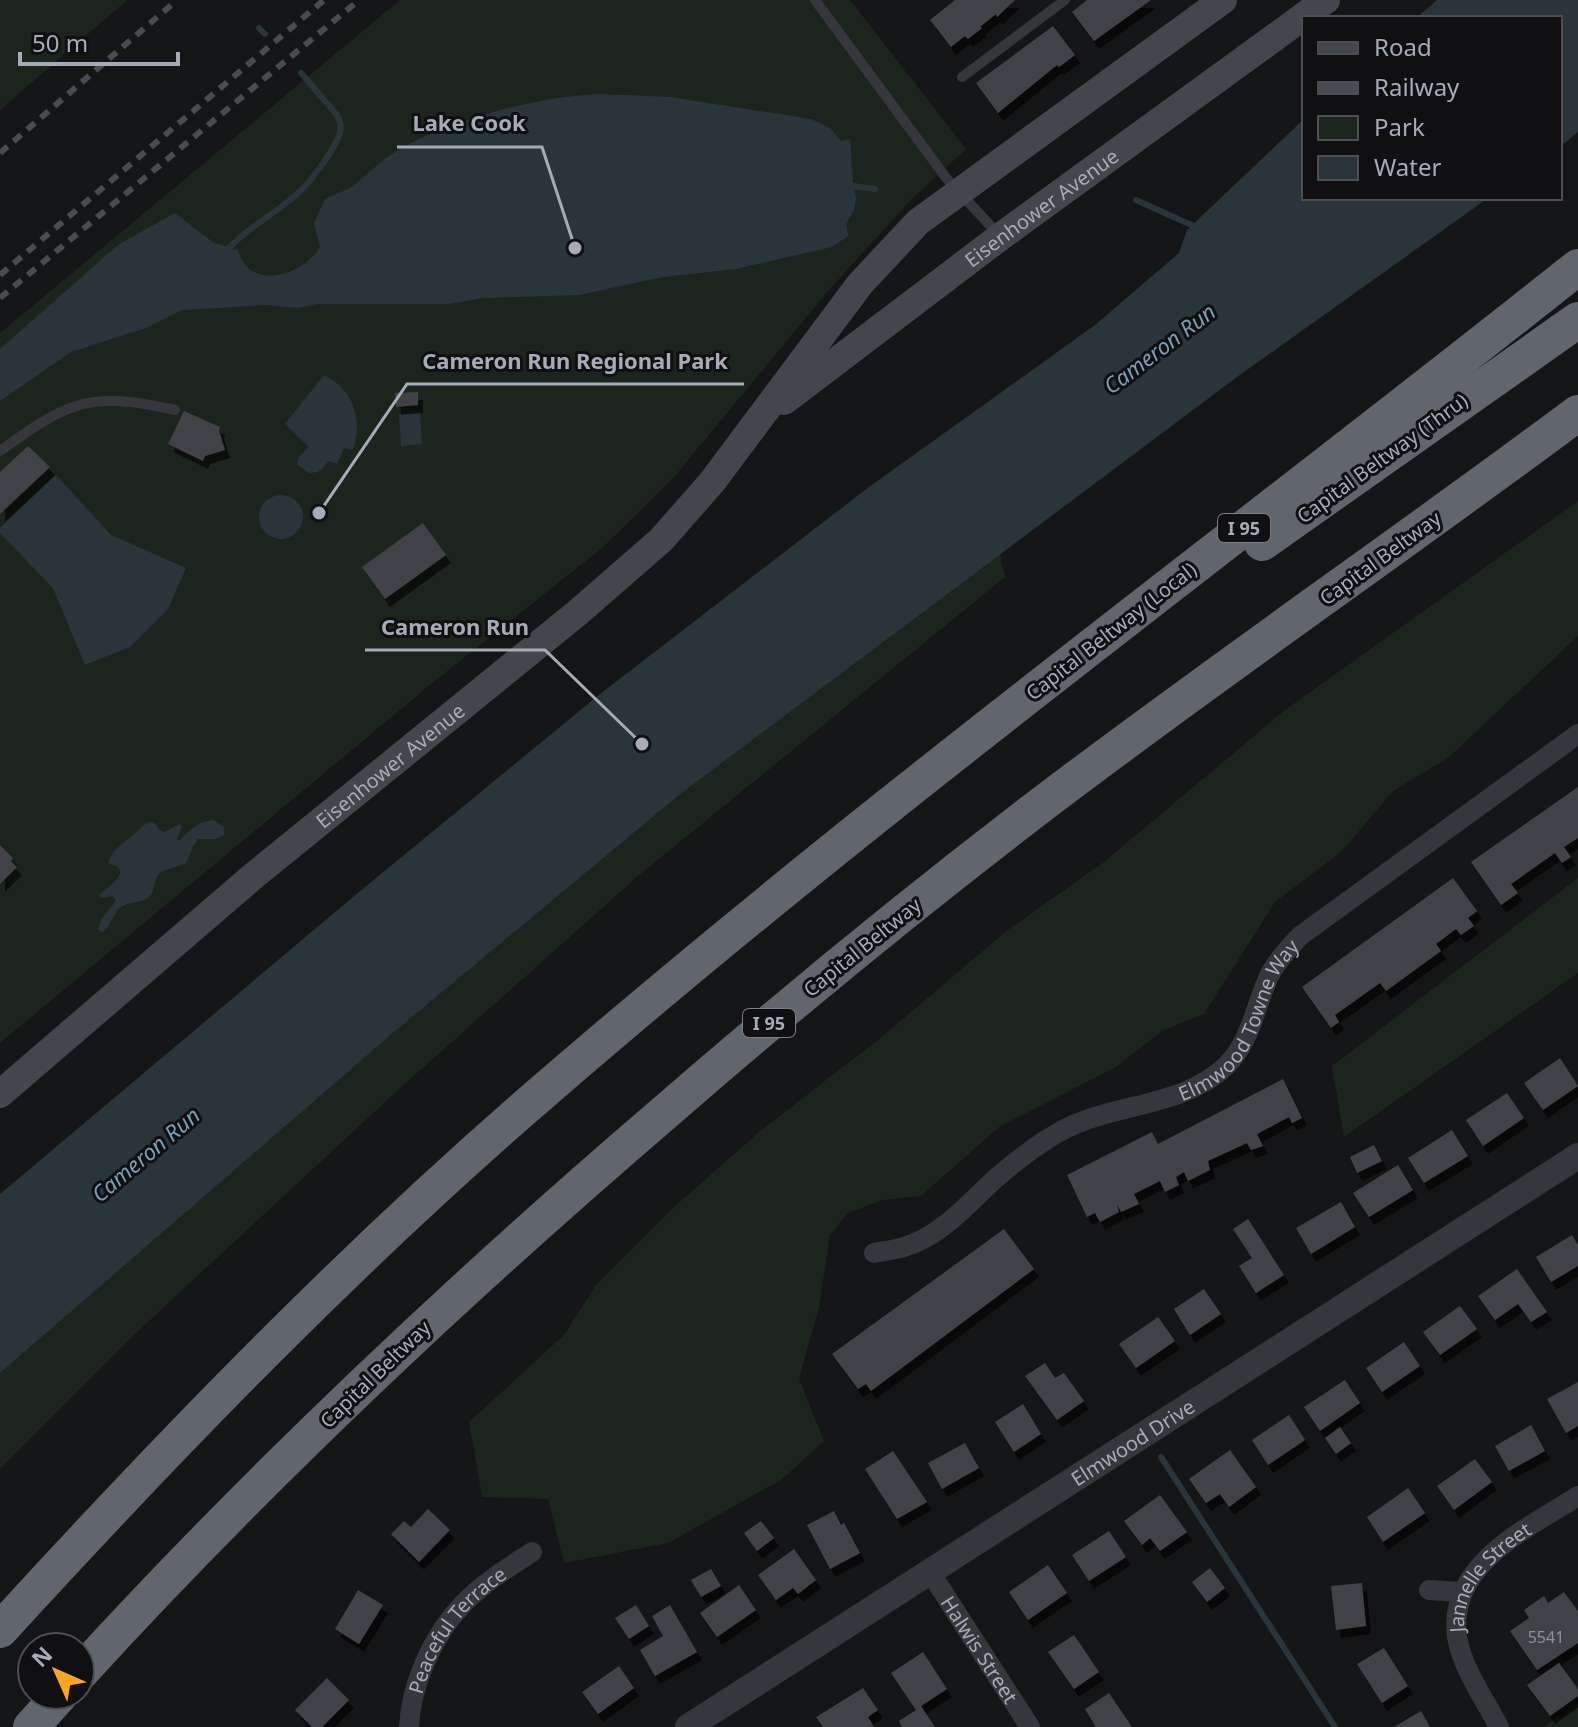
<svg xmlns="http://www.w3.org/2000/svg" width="1578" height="1727" font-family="'Noto Sans',sans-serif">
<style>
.green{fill:#1c251d}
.water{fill:#2a353b}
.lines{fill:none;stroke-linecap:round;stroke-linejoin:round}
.stream{stroke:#2a353b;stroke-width:6}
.building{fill:#404247;filter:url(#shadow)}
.service{stroke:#35373c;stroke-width:10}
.minor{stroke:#35373c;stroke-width:20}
.tertiary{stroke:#35373c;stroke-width:26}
.secondary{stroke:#43464c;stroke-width:28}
.motorway{stroke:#61656d;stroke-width:36}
.rail{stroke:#484b51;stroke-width:6;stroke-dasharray:10 8;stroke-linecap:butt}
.labels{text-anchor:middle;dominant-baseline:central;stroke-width:6;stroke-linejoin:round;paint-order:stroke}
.number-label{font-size:16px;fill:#8c929c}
.shield{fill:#101012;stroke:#787d86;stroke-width:2}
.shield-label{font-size:18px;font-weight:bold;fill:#a5acb8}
.street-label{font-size:20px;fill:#a5acb8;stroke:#101012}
.water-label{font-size:22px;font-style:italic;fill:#7a9eb5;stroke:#101012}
.leader{fill:none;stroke:#a5acb8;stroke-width:3}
.callout-dot{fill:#a5acb8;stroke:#101012;stroke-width:3}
.callout-label{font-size:22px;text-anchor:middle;font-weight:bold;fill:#a5acb8;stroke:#101012;stroke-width:6;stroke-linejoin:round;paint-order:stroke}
</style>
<defs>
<filter id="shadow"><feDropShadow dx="5" dy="8" stdDeviation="0" flood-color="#0009"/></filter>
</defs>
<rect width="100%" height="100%" fill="#141517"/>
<g class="green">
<polygon points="0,0 127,0 0,110"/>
<polygon points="400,0 850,0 966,149 911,200 828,291 674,477 601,549 437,679 0,1043 0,333"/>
<polygon points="1578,501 1578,636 1449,757 1393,791 1341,852 1275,902 1204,1014 1162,1031 1116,1067 999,1127 921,1196 882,1200 848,1213 830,1235 819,1307 799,1379 824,1441 781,1480 668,1543 564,1563 548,1499 482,1497 469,1422 564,1335 596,1285 672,1209 759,1132 883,1036 1005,932 1104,862 1285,710"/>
<polygon points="1000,554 1005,577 638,876 397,1091 137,1332 0,1469 0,1373 394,1032 679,795"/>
<polygon points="1578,878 1578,973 1344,1137 1332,1066"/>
<polygon points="1578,1704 1578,1727 1543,1727"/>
</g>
<g class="water">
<polygon points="1437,0 1578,0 1578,132 1560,147 1560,18 1416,18"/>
<path d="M600 94 670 97 811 119 830 128 841 141 850 139 853 183 856 198 854 210 846 224 848 236 832 247 736 269 663 277 579 295 482 298 448 304H317L299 308 267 305 182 310 146 328 71 352 0 401V349L118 245 175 213 214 243 238 250C249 292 301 276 320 248L314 223 325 199C334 194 346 191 353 186 366 176 378 163 392 154 443 121 539 96 600 94Z"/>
<polygon points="1304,119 1304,198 1488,198 1237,377 679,795 394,1032 0,1373 0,1194 359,892 600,694 869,487 1095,325 1179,253 1187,230"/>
<path d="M324 375C354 389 363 421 353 450L344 448 337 464 329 461 318 472 309 473 297 465 298 458 309 447 285 424Z"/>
<polygon points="420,412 422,444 401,446 399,414"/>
<polygon points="56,475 111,535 186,568 168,609 130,647 85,665 53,588 0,533 0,528"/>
<circle cx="281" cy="517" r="22"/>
<path d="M213 820 224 827V835L216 839H198L193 846 186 863C178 867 161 869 157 877 152 885 156 894 146 899 138 903 128 902 121 907 112 914 112 925 102 933L98 929 102 918 116 901 113 896 101 898 100 894 115 882 121 872 118 867 108 863 114 851 147 823 152 822 157 825 159 830 165 832 180 824 182 826 177 839 180 841C191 829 196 823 213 820Z"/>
</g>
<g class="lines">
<g class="stream">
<polyline points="259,28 265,34"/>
<polyline points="846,185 875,189"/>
<polyline points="1136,200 1198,228"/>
<path d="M224 254C244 229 274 215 297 194 310 183 335 149 340 133 342 126 340 121 337 115L301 73"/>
<polyline points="1161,1457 1335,1727"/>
</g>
</g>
<g class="building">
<polygon points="955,0 1015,0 997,17 996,14 980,27 982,28 968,39 965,36 951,47 930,20"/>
<polygon points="1087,0 1151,0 1094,41 1072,12"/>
<polygon points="1053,26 1075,55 1059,67 1057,65 998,113 976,83"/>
<polygon points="418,392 418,405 396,407 395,393"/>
<polygon points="184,411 220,427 219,431 225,450 205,456 203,461 168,444"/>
<polygon points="28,446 50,467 0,514 0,472"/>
<polygon points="423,523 446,555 385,599 362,567"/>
<polygon points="1578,787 1578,838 1564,847 1571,857 1562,863 1555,853 1511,884 1518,893 1501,905 1471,862"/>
<polygon points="0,845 13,858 11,861 17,867 0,884"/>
<polygon points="1453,878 1477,911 1468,918 1474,926 1461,935 1456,929 1436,944 1441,951 1386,991 1380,983 1335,1015 1339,1022 1331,1028 1302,987"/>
<polygon points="1560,1058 1578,1086 1543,1110 1524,1083"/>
<polygon points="1283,1079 1302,1118 1292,1123 1289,1117 1257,1134 1263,1146 1251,1150 1247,1143 1208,1161 1210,1170 1188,1181 1184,1172 1176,1177 1179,1185 1165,1192 1160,1181 1134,1194 1139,1204 1121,1212 1117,1204 1119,1212 1100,1222 1095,1213 1087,1217 1067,1175 1152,1132 1158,1144"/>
<polygon points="1507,1093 1524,1118 1483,1146 1466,1120"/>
<polygon points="1452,1130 1468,1156 1424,1183 1408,1158"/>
<polygon points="1374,1145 1382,1161 1357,1173 1350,1157"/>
<polygon points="1398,1165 1413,1190 1369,1217 1353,1193"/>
<polygon points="1341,1202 1355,1227 1311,1254 1296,1228"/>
<polygon points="1248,1219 1284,1275 1256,1293 1239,1266 1252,1258 1233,1229"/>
<polygon points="1004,1229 1034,1269 871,1391 866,1384 858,1389 832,1354"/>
<polygon points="1572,1235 1578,1245 1578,1266 1551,1282 1536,1257"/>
<polygon points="1517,1269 1547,1312 1531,1322 1518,1304 1495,1320 1478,1296"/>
<polygon points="1204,1289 1221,1314 1190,1335 1174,1309"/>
<polygon points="1460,1306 1477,1329 1440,1355 1423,1332"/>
<polygon points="1158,1317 1175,1341 1136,1368 1119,1344"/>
<polygon points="1404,1342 1420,1366 1382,1392 1366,1368"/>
<polygon points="1045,1363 1055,1378 1064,1373 1084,1401 1057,1420 1025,1376"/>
<polygon points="1345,1380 1360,1403 1320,1431 1304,1407"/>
<polygon points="1578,1382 1578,1426 1566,1433 1547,1399"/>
<polygon points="1023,1404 1041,1434 1014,1452 995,1422"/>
<polygon points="1289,1415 1305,1440 1268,1465 1252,1440"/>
<polygon points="1531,1425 1545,1451 1509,1471 1495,1446"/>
<polygon points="1340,1427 1351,1443 1336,1454 1325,1438"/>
<polygon points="965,1443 979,1468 942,1489 928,1463"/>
<polygon points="1230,1450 1256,1487 1229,1507 1220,1494 1206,1503 1189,1479"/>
<polygon points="893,1451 927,1502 897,1519 865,1469"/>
<polygon points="1475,1459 1492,1482 1454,1510 1437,1486"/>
<polygon points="1408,1488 1425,1513 1383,1542 1367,1517"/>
<polygon points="1160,1495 1187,1532 1160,1551 1150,1538 1142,1545 1124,1521"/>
<polygon points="428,1509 450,1530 419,1562 391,1534 404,1521 411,1527"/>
<polygon points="834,1511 841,1525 844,1523 860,1553 830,1569 807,1525"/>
<polygon points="761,1521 774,1538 757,1551 744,1533"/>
<polygon points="1109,1531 1126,1557 1089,1581 1072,1555"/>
<polygon points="794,1549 816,1580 798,1594 793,1588 776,1600 758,1575"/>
<polygon points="1048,1565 1067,1593 1028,1620 1009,1592"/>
<polygon points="1210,1568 1225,1588 1207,1602 1192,1582"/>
<polygon points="711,1569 721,1586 701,1597 691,1580"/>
<polygon points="1362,1583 1366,1626 1336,1630 1331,1586"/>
<polygon points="739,1585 756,1610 717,1637 700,1613"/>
<polygon points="358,1590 383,1605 359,1644 335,1629"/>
<polygon points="1564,1592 1578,1611 1578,1643 1537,1670 1510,1631 1529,1618 1524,1610 1544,1596 1548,1603"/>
<polygon points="636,1605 649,1626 629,1639 615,1618"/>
<polygon points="670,1605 697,1652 655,1676 640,1650 663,1636 652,1616"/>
<polygon points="1074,1635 1099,1672 1074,1689 1048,1652"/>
<polygon points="1384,1648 1408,1686 1382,1703 1357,1664"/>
<polygon points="923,1652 947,1689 921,1706 935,1727 902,1727 899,1721 916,1710 891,1673"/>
<polygon points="1559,1663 1578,1689 1578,1696 1550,1716 1527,1685"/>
<polygon points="619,1666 634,1688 598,1714 582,1692"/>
<polygon points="327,1678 349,1700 322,1727 312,1727 295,1710"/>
<polygon points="863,1688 878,1710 868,1717 874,1727 823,1727 816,1717"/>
<polygon points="1109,1693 1132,1727 1096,1727 1085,1709"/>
<polygon points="1421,1711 1430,1727 1394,1727"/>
</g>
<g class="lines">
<g class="service">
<polyline points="815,0 947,179 999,235"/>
<polyline points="962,77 1065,0"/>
<path d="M0 451C69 401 89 391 175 410"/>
</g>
<g class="minor">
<path id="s1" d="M874 1253C884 1251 894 1250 904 1247 941 1236 968 1204 995 1179 1018 1159 1042 1140 1069 1127 1120 1103 1184 1106 1226 1066 1252 1040 1255 1005 1270 974 1278 959 1289 948 1300 936L1578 734"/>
<path id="s2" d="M930 1572 1030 1727"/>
<polyline points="1429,1590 1461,1592"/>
<path id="s3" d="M409 1727C411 1684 433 1635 463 1604 483 1583 508 1568 532 1552"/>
<path id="s4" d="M1499 1727C1485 1700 1462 1668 1457 1637 1447 1564 1527 1529 1578 1496"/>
</g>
<path class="tertiary" id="s5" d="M688 1727 1578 1156"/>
<g class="secondary">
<path id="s6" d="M784 401 1000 237 1326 0"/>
<path id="s7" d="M0 1094 251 878 576 614 661 540 712 482 860 284 918 222 1223 0"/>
</g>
<g class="motorway">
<polyline points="1262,543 1578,320"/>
<path d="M0 1630C175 1439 355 1253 552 1084 883 798 1236 539 1578 267"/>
<path d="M80 1673C262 1474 459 1289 663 1114 787 1006 914 902 1045 802 1220 669 1401 545 1578 413"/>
<polyline points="31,1727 60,1695"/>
</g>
<g class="rail">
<polyline points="0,153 177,0"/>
<polyline points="0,275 324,0"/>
<polyline points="0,298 359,0"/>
</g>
</g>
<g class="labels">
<g class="number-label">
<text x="1546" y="1637">5541</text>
</g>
<g class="shield">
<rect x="1218" y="514" width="52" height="28" rx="6"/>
<rect x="743" y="1009" width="52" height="28" rx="6"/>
</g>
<g class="shield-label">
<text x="1244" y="528">I 95</text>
<text x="769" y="1023">I 95</text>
</g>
<g class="street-label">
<text stroke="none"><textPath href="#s6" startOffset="322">Eisenhower Avenue</textPath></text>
<text transform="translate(1382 458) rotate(-36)">Capital Beltway (Thru)</text>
<text transform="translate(1380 558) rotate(-36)">Capital Beltway</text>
<text transform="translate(1111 631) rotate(-38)">Capital Beltway (Local)</text>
<text stroke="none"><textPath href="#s7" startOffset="510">Eisenhower Avenue</textPath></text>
<text transform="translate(862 947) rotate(-39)">Capital Beltway</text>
<text stroke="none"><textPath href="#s1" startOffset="450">Elmwood Towne Way</textPath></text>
<text transform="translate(375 1374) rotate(-44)">Capital Beltway</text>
<text stroke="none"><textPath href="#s5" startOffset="528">Elmwood Drive</textPath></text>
<text stroke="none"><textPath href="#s4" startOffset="172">Jannelle Street</textPath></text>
<text stroke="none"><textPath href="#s3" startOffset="112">Peaceful Terrace</textPath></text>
<text stroke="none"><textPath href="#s2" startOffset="92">Halwis Street</textPath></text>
</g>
<g class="water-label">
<text transform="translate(1159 348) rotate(-37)">Cameron Run</text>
<text transform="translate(145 1154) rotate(-40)">Cameron Run</text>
</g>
</g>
<path class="leader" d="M575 248L542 147H397M319 513L407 384H744M642 744L545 650H365"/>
<g class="callout-dot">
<circle cx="575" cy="248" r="8"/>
<circle cx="319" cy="513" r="8"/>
<circle cx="642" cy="744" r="8"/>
</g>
<g class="callout-label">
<text x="469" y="131">Lake Cook</text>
<text x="575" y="369">Cameron Run Regional Park</text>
<text x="455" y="635">Cameron Run</text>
</g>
<rect x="1302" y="16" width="260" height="184" fill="#101012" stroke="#4c4e54" stroke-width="2"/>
<rect x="1318" y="42" width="40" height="12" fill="#43464c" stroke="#4c4e54" stroke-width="2"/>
<text x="1374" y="56" font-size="24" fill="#a5acb8">Road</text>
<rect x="1318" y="82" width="40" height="12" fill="#484b51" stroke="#4c4e54" stroke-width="2"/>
<text x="1374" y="96" font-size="24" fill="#a5acb8">Railway</text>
<rect x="1318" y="116" width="40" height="24" fill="#1c251d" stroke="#4c4e54" stroke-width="2"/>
<text x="1374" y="136" font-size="24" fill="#a5acb8">Park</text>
<rect x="1318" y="156" width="40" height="24" fill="#2a353b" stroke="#4c4e54" stroke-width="2"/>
<text x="1374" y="176" font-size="24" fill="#a5acb8">Water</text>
<g transform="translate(56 1671) rotate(315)"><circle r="38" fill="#101012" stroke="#4c4e54" stroke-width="2"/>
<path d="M0-6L14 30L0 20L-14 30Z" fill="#fda426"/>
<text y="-12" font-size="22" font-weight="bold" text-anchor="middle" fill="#a5acb8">N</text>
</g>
<path d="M20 52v12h158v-12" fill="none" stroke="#a5acb8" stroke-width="4"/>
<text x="32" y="52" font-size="24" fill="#a5acb8" stroke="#101012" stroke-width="6" paint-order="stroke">50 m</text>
</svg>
